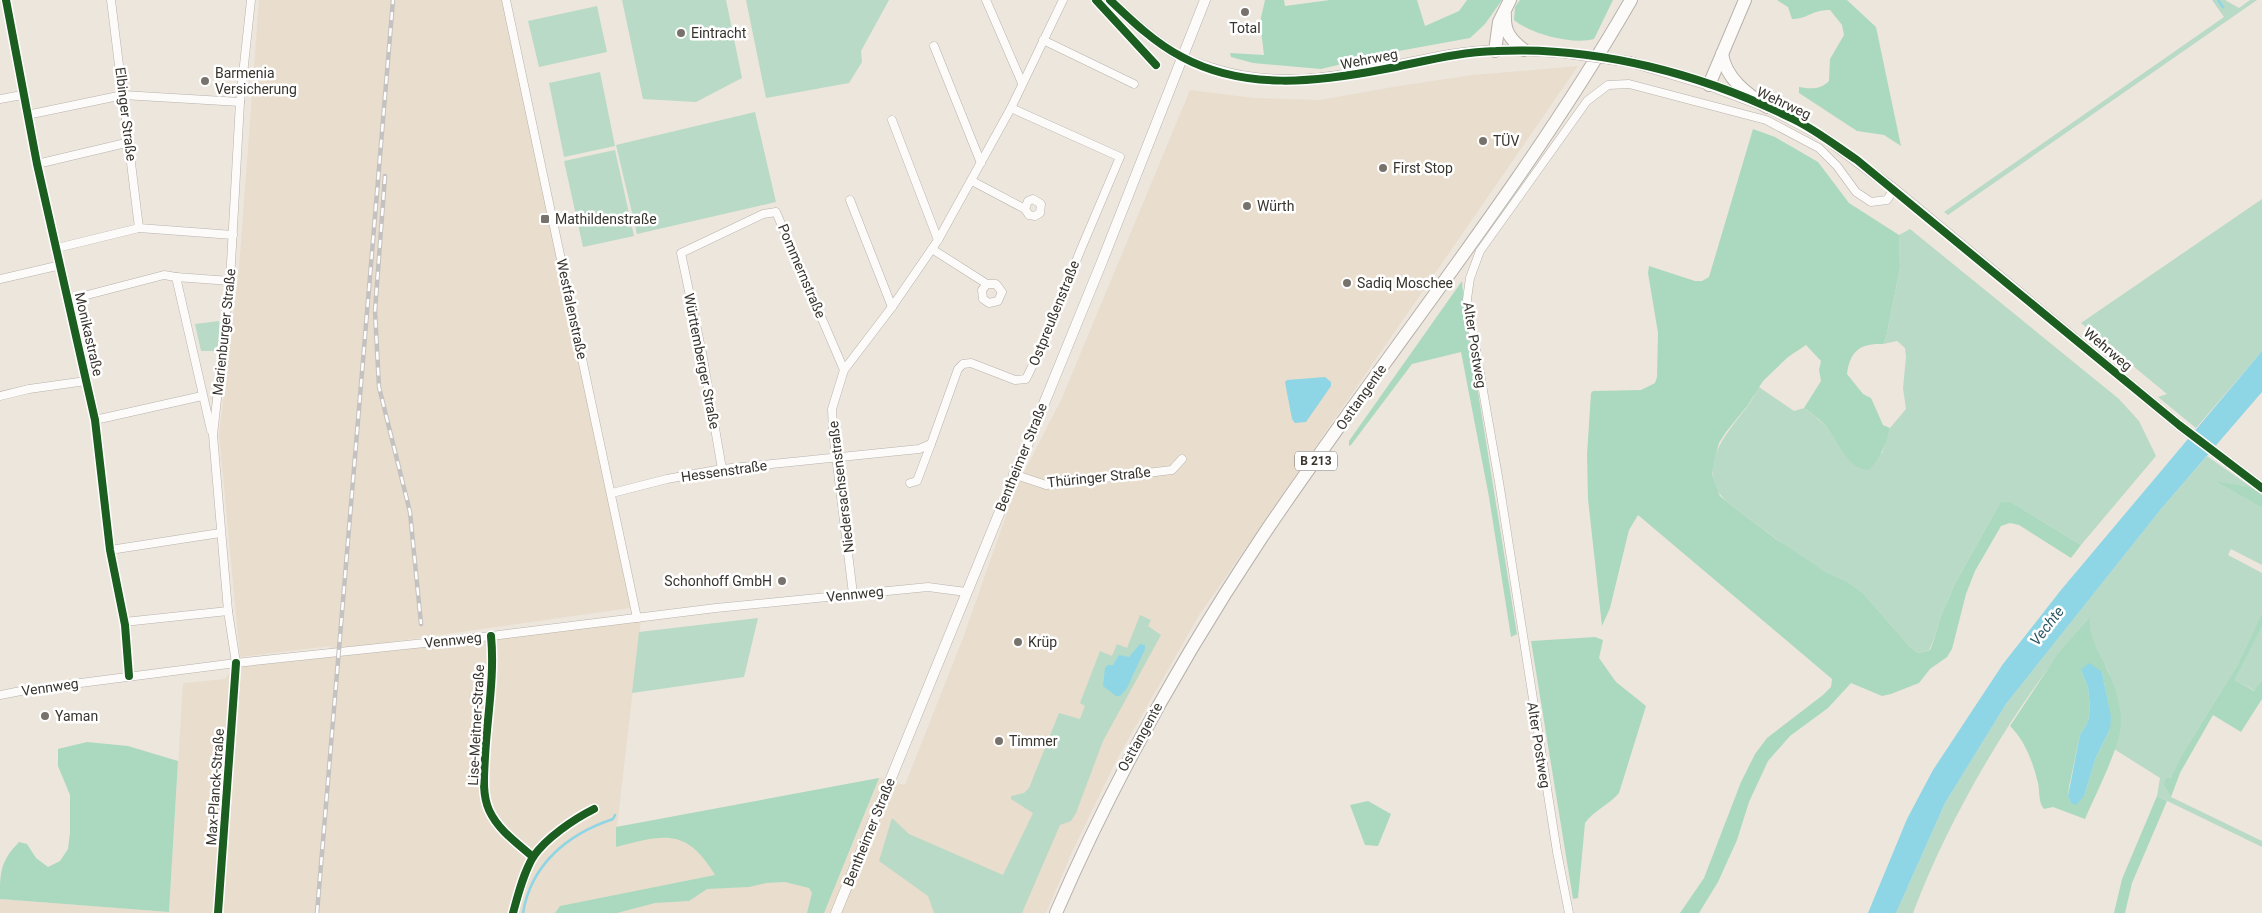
<svg xmlns="http://www.w3.org/2000/svg" width="2262" height="913" font-family="Roboto,sans-serif">
<style>
.built{fill:#e9ddcd}
.green{fill:#b9dac6}
.forest{fill:#abd9c0;fill-rule:evenodd}
.water{fill:#8ed5e5}
.lines{fill:none;stroke-linecap:round;stroke-linejoin:round}
.stream{stroke:#8ed5e5;stroke-width:2.5}
.minor-casing{stroke:#b7b2ab;stroke-width:9}
.tertiary-casing{stroke:#b7b2ab;stroke-width:11}
.primary-casing{stroke:#b7b2ab;stroke-width:14}
.minor{stroke:#fcfbfa;stroke-width:8}
.tertiary{stroke:#fcfbfa;stroke-width:10}
.primary{stroke:#fcfbfa;stroke-width:12}
.rail-casing{stroke:#c4c2c0;stroke-width:4.5}
.rail{stroke:#fff;stroke-width:2.5;stroke-dasharray:8;stroke-linecap:butt}
.tertiary-bridge-casing{stroke:#b7b2ab;stroke-width:11;stroke-linecap:butt}
.tertiary-bridge{stroke:#fcfbfa;stroke-width:10}
.cycleway-casing{stroke:#fff;stroke-width:11}
.cycleway{stroke:#1b5e20;stroke-width:8}
.poi-dot{fill:#77726b;stroke:#fff;stroke-width:2}
.labels{text-anchor:middle;dominant-baseline:central;stroke-width:5;stroke-linejoin:round;paint-order:stroke}
.shield{fill:#fff;stroke:#74716d;stroke-width:1}
.shield-label{font-size:12px;font-weight:bold;fill:#38342e}
.poi-label{font-size:14px;fill:#38342e;stroke:#fff;text-anchor:start}
.street-label{font-size:14px;fill:#38342e;stroke:#fff}
.water-label{font-size:15px;font-style:italic;fill:#2c5965;stroke:#fff}
</style>
<rect width="100%" height="100%" fill="#ede6dd"/>
<polygon class="built" points="259,0 503,0 525,87 630,608 356,647 641,620 617,827 879,778 905,785 963,638 1015,490 1062,398 1190,90 1254,98 1320,100 1399,86 1473,75 1578,66 1198,617 1117,759 1073,850 1046,913 0,913 0,899 169,912 183,683 225,679 236,663 330,652 331,646 240,657 219,434 239,269"/>
<g class="green">
<polygon points="622,0 726,0 742,78 696,102 643,99"/>
<polygon points="746,0 889,0 861,51 862,62 849,83 766,98"/>
<polygon points="2212,0 2225,0 2239,8 2250,0 2257,0 1948,215 1944,212 2224,17"/>
<polygon points="597,6 607,52 539,67 528,21"/>
<polygon points="600,72 615,146 564,157 549,83"/>
<polygon points="755,112 776,202 637,234 616,145"/>
<polygon points="615,150 634,236 583,247 564,161"/>
<polygon points="2262,199 2262,351 2196,428 2158,397 2167,394 2081,323"/>
<path d="M1910 229 2119 399 2139 421 2156 456 2081 545 2011 502 2001 501 1953 587C1950 599 1944 606 1941 616 1937 628 1935 639 1929 650L1918 653 1911 648 1862 592 1848 582 1824 571 1799 556 1727 502C1693 470 1726 434 1747 407 1752 401 1755 393 1759 387L1794 411 1804 408C1822 420 1838 438 1847 458L1882 453 1890 428 1906 409 1903 388 1906 357 1905 348 1897 341 1883 344 1886 338 1900 268 1899 235Z"/>
<polygon points="219,321 220,351 201,351 195,324"/>
<path d="M2207 456 2251 487 2219 482 2262 508V565L2231 549 2228 555 2262 573V612L2238 664 2186 748 2178 769 2164 786 2171 797 2262 841V847L2157 796 2160 778 2114 749 2121 723 2109 672 2091 638 2089 617C2018 700 1952 810 1913 913H1896L1945 803 2006 704 2161 509Z"/>
<polygon points="1140,615 1151,620 1148,626 1161,635 1103,741 1076,813 1071,821 1060,825 1022,913 934,913 928,896 879,861 892,818 909,834 1003,875 1033,813 1011,799 1011,796 1024,793 1029,788 1059,713 1080,719 1085,706 1080,703 1100,651 1112,656 1117,644 1127,648"/>
<polygon points="758,618 744,677 632,693 639,632"/>
<polygon points="2262,625 2262,680 2255,691 2235,680"/>
</g>
<g class="forest">
<polygon points="1265,0 1284,0 1285,6 1330,0 1417,0 1425,26 1459,11 1467,0 1502,0 1485,24 1470,38 1388,53 1321,69 1253,63 1231,57 1230,53 1264,55 1260,22"/>
<path d="M1520 0H1613L1594 39C1572 45 1531 34 1514 20L1515 7Z"/>
<path d="M1777 0H1847L1876 27 1901 146 1884 135 1857 131 1799 93V87C1811 89 1820 90 1829 81L1830 59 1844 35 1842 25 1830 10C1811 10 1808 19 1792 19L1788 7Z"/>
<path d="M1753 129 1775 137 1818 162 1849 203 1899 235 1900 268 1886 338 1883 344C1860 343 1850 351 1847 374L1863 394 1871 398 1883 425 1890 428C1886 444 1881 457 1869 470 1847 469 1840 444 1828 429 1821 420 1813 414 1804 408L1821 381 1819 370 1821 361 1806 345 1788 357 1763 381 1748 405 1726 432 1719 443 1714 461 1712 474 1714 481 1720 496 1727 502 1776 539 1824 571 1848 582 1862 592 1911 648 1918 653 1930 650C1935 639 1937 628 1941 616 1944 606 1950 599 1953 587L2001 501 2011 502 2081 545 2071 558 2019 525 2010 523 2001 526 1975 571 1966 594 1952 649 1947 657 1930 669 1919 683 1891 694 1882 696 1851 683 1828 708 1790 736 1768 761 1749 802 1737 840 1718 882 1699 913H1680L1704 878 1741 782 1755 754 1767 738 1823 695 1831 687 1832 679 1638 515 1629 530 1610 608 1602 626 1588 499 1587 455 1591 393 1593 391 1641 390 1655 383 1657 377 1658 333 1648 273 1649 266 1695 281H1702L1709 277Z"/>
<polygon points="1462,281 1464,305 1517,634 1511,637 1489,497 1461,352 1412,364 1351,445 1349,446 1349,441"/>
<polygon points="2216,481 2251,487 2262,495 2262,508"/>
<polygon points="2262,612 2262,626 2235,680 2254,691 2262,680 2262,699 2241,732 2213,715 2180,773 2171,797 2164,786 2166,778 2171,778 2186,748 2238,664"/>
<path d="M2090 616C2088 640 2101 653 2109 673 2115 688 2121 705 2121 722 2121 746 2095 795 2085 819L2053 807 2044 809C2038 802 2040 792 2038 783 2033 762 2025 741 2010 726L2057 655ZM2081 670 2102 672 2108 703 2110 729 2096 757 2084 796 2071 803 2068 796 2069 787 2080 735 2088 722 2090 708 2088 687Z"/>
<path d="M1595 637 1603 640 1599 658 1616 682 1646 706 1619 793C1609 805 1593 811 1585 823L1578 898 1573 899 1531 641Z"/>
<path d="M87 742 128 746 178 761 169 912 0 899C0 872 0 862 19 842L27 844 36 858 48 867 60 861 68 849 70 833V795L58 766V749Z"/>
<path d="M879 778 824 913H807L812 893 809 888 785 882 766 883 749 887 707 889 689 901 655 903 617 913H555L560 906 715 875C686 827 664 835 616 847V827Z"/>
<polygon points="2157,796 2167,801 2132,883 2125,913 2114,913 2122,879"/>
<polygon points="1368,801 1391,814 1378,846 1365,845 1350,805"/>
</g>
<g class="water">
<polygon points="2262,351 2262,392 2161,509 2006,704 1945,803 1896,913 1868,913 1907,819 1933,770 2003,664 2061,590"/>
<polygon points="1325,377 1331,382 1331,386 1306,422 1295,423 1292,419 1285,382 1287,380"/>
<polygon points="1140,644 1145,645 1145,649 1127,688 1120,696 1116,696 1103,686 1105,668 1108,665 1113,665 1119,655 1129,657"/>
<polygon points="2089,663 2102,672 2111,717 2110,729 2096,757 2084,796 2076,805 2071,803 2068,796 2080,735 2088,722 2090,708 2088,687 2081,670"/>
</g>
<g class="lines">
<g class="stream">
<polyline points="2218,0 2223,7"/>
<path d="M523 913C531 864 568 834 613 819L615 815"/>
</g>
<g class="minor-casing">
<g id="minor">
<polyline points="6,0 37,164 95,420 110,550 125,625 129,676"/>
<polyline points="111,0 139,228"/>
<polyline points="506,0 637,618"/>
<polyline points="986,0 1022,83"/>
<polyline points="1043,40 1134,84"/>
<polyline points="934,46 981,163"/>
<polyline points="0,99 22,95"/>
<polyline points="27,115 123,95 240,102"/>
<polyline points="892,120 938,240"/>
<polyline points="37,164 130,142"/>
<polyline points="972,181 1025,209 1029,215 1035,216 1040,213 1041,204 1033,199 1028,201 1025,209"/>
<polyline points="850,200 892,307"/>
<polyline points="57,248 139,228 233,235"/>
<polyline points="932,249 987,284 996,284 1002,292 998,301 989,303 983,299 982,290 987,284"/>
<polyline points="0,279 61,265"/>
<polyline points="68,300 164,275 176,277"/>
<polyline points="0,396 29,389 86,381"/>
<polyline points="95,420 202,396"/>
<polyline points="211,430 176,277 230,281"/>
<polyline points="722,469 702,353 681,253 763,214 776,212 844,370"/>
<polyline points="1013,474 1046,485 1172,470 1182,459"/>
<polyline points="910,483 917,481 931,444"/>
<polyline points="612,493 667,479 722,469 919,449 931,444 958,369 963,364 971,363 1015,380 1026,379 1042,346 1081,249 1120,157 1011,108"/>
<polyline points="110,550 220,533"/>
<polyline points="853,594 833,431 832,409 844,370 892,307 938,240 1011,108 1063,0"/>
<polyline points="124,622 228,611"/>
<path d="M491 636C495 676 487 717 485 757 484 775 482 794 489 810 498 830 517 843 533 857"/>
<polyline points="0,695 26,690 236,663 491,636 716,608 928,587 966,592"/>
<polyline points="218,913 236,663 228,611 213,435 230,281 240,102 251,0"/>
<path d="M513 913C518 895 523 874 533 857 546 838 574 819 594 809"/>
<polyline points="1569,913 1557,852 1499,482 1467,299 1470,278 1480,251 1587,101 1608,85 1629,84 1766,120 1819,148 1837,166 1856,192 1871,202 1887,200 1894,189"/>
</g>
</g>
<g class="tertiary-casing">
<g id="tertiary">
<path d="M1110 0C1132 21 1155 42 1181 57 1192 63 1205 66 1217 70 1296 94 1371 69 1449 55 1488 48 1527 50 1566 53"/>
<polyline points="1631,62 1709,85 1767,107 1824,137 1894,189 2179,425 2262,488"/>
<polyline points="836,913 1101,264 1205,0"/>
</g>
</g>
<g class="primary-casing">
<g id="primary">
<path d="M1505 15C1504 32 1511 40 1524 50"/>
<polyline points="1495,51 1499,22 1510,0"/>
<path d="M1722 54C1726 79 1747 94 1767 107"/>
<polyline points="1709,85 1745,0"/>
<path d="M1056 913C1113 781 1182 657 1262 537 1383 357 1522 189 1631 0"/>
</g>
</g>
<use href="#minor" class="minor"/>
<use href="#tertiary" class="tertiary"/>
<use href="#primary" class="primary"/>
<g class="rail-casing">
<g id="rail">
<polyline points="385,176 375,311 379,387 410,512 421,624"/>
<polyline points="317,913 393,0"/>
</g>
</g>
<use href="#rail" class="rail"/>
<g class="tertiary-bridge-casing">
<polyline id="tertiary-bridge" points="1566,53 1631,62"/>
</g>
<use href="#tertiary-bridge" class="tertiary-bridge"/>
<g class="cycleway-casing">
<g id="cycleway">
<polyline points="6,0 37,164 95,420 110,550 125,625 129,676"/>
<polyline points="1096,0 1156,65"/>
<path d="M1110 0C1132 21 1155 43 1182 57 1245 91 1318 82 1385 69 1422 62 1458 52 1496 51 1596 46 1703 74 1793 119 1816 130 1836 146 1857 160L2179 425 2262 488"/>
<path d="M491 636C495 676 487 717 485 757 484 775 482 794 489 810 498 830 517 843 533 857"/>
<polyline points="218,913 236,663"/>
<path d="M513 913C518 895 523 874 533 857 546 838 574 819 594 809"/>
</g>
</g>
<use href="#cycleway" class="cycleway"/>
</g>
<g class="poi-dot">
<circle cx="1245" cy="12" r="5"/>
<circle cx="681" cy="33" r="5"/>
<circle cx="205" cy="81" r="5"/>
<circle cx="1483" cy="141" r="5"/>
<circle cx="1383" cy="168" r="5"/>
<circle cx="1247" cy="206" r="5"/>
<rect x="540" y="214" width="10" height="10" rx="2.5"/>
<circle cx="1347" cy="283" r="5"/>
<circle cx="782" cy="581" r="5"/>
<circle cx="1018" cy="642" r="5"/>
<circle cx="45" cy="716" r="5"/>
<circle cx="999" cy="741" r="5"/>
</g>
<g class="labels">
<rect class="shield" x="1295" y="451.5" width="42" height="19" rx="4"/>
<g class="shield-label">
<text x="1316" y="461">B 213</text>
</g>
<g class="poi-label">
<text x="1245" y="28" text-anchor="middle">Total</text>
<text x="691" y="33">Eintracht</text>
<text x="215" y="73">Barmenia<tspan x="215" dy="16">Versicherung</tspan></text>
<text x="1493" y="141">TÜV</text>
<text x="1393" y="168">First Stop</text>
<text x="1257" y="206">Würth</text>
<text x="555" y="219">Mathildenstraße</text>
<text x="1357" y="283">Sadiq Moschee</text>
<text x="772" y="581" text-anchor="end">Schonhoff GmbH</text>
<text x="1028" y="642">Krüp</text>
<text x="55" y="716">Yaman</text>
<text x="1009" y="741">Timmer</text>
</g>
<g class="street-label">
<text transform="translate(1369 59) rotate(-11)">Wehrweg</text>
<text transform="translate(1784 103) rotate(25)">Wehrweg</text>
<text transform="translate(126 114) rotate(83)">Elbinger Straße</text>
<text transform="translate(802 271) rotate(67)">Pommernstraße</text>
<text transform="translate(572 309) rotate(78)">Westfalenstraße</text>
<text transform="translate(1054 313) rotate(-68)">Ostpreußenstraße</text>
<text transform="translate(224 332) rotate(-84)">Marienburger Straße</text>
<text transform="translate(89 334) rotate(77)">Monikastraße</text>
<text transform="translate(1475 345) rotate(81)">Alter Postweg</text>
<text transform="translate(2108 349) rotate(40)">Wehrweg</text>
<text transform="translate(702 361) rotate(79)">Württemberger Straße</text>
<text transform="translate(1361 397) rotate(-55)">Osttangente</text>
<text transform="translate(1021 457) rotate(-68)">Bentheimer Straße</text>
<text transform="translate(724 471) rotate(-8)">Hessenstraße</text>
<text transform="translate(1099 477) rotate(-6)">Thüringer Straße</text>
<text transform="translate(841 487) rotate(-97)">Niedersachsenstraße</text>
<text transform="translate(855 594) rotate(-6)">Vennweg</text>
<text transform="translate(453 640) rotate(-6)">Vennweg</text>
<text transform="translate(50 687) rotate(-8)">Vennweg</text>
<text transform="translate(476 725) rotate(-87)">Lise-Meitner-Straße</text>
<text transform="translate(1140 737) rotate(-61)">Osttangente</text>
<text transform="translate(1539 745) rotate(81)">Alter Postweg</text>
<text transform="translate(215 787) rotate(-86)">Max-Planck-Straße</text>
<text transform="translate(869 832) rotate(-68)">Bentheimer Straße</text>
</g>
<g class="water-label">
<text transform="translate(2047 626) rotate(-52)">Vechte</text>
</g>
</g>
</svg>
